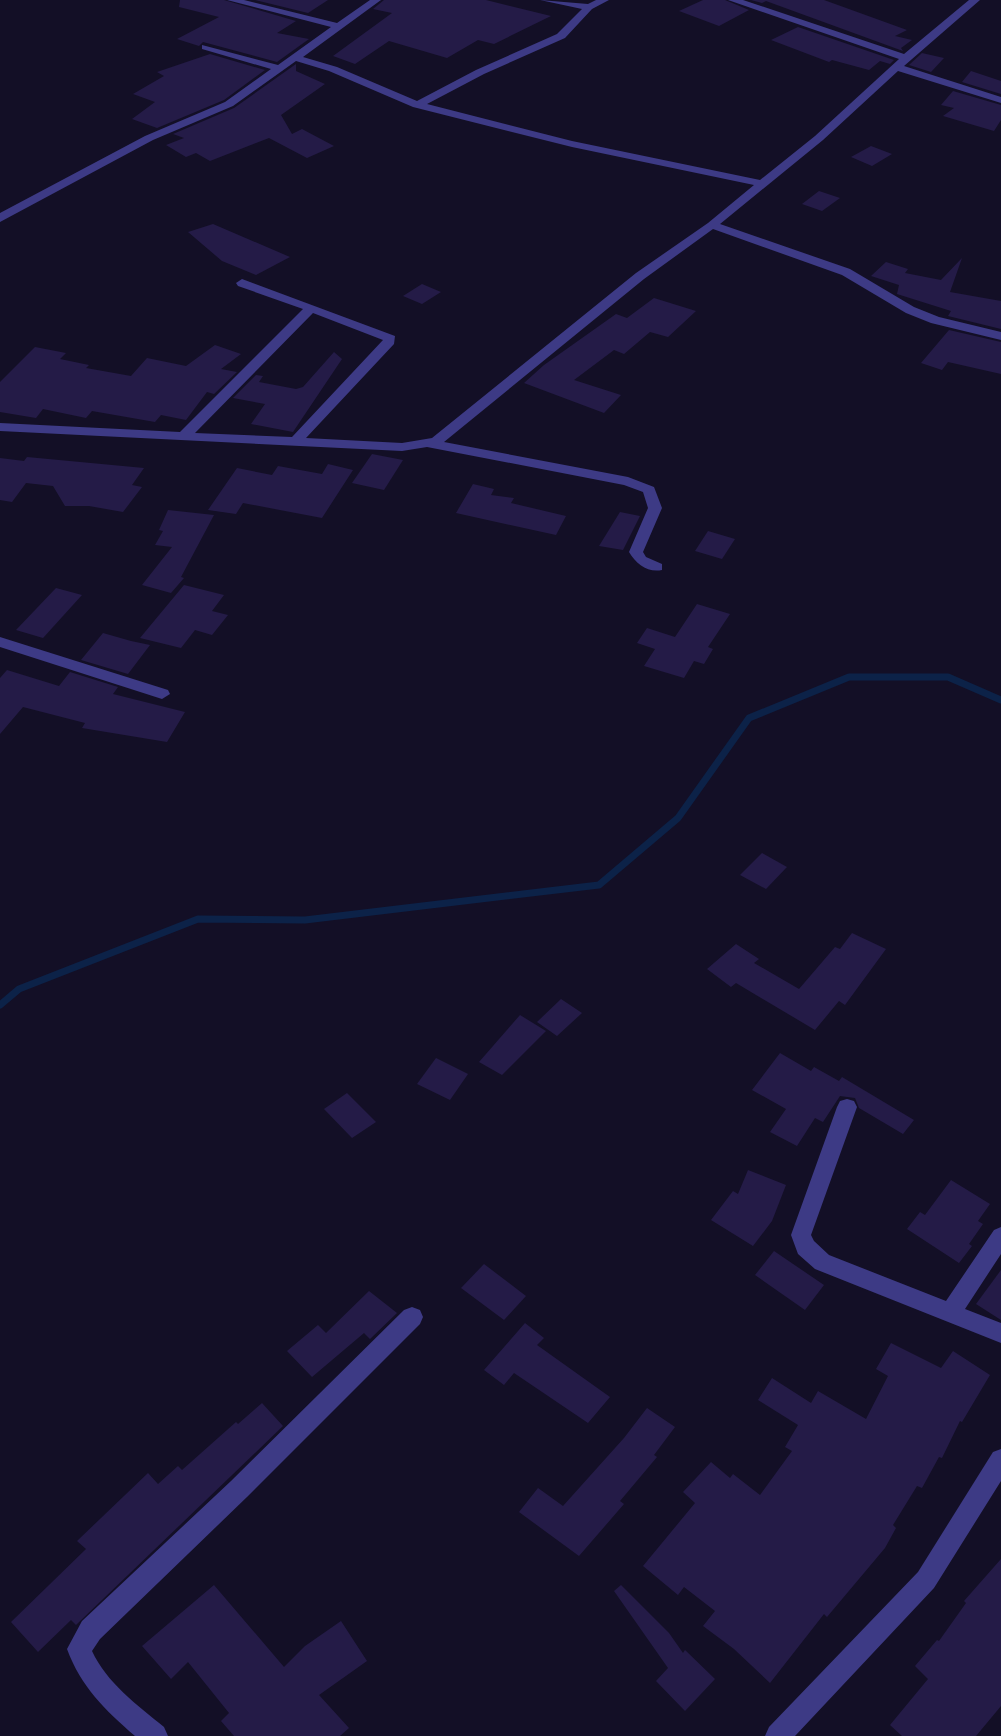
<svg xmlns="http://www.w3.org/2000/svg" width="1001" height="1736" font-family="'Sofia Sans Condensed',sans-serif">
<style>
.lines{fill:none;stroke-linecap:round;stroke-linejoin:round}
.stream{stroke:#0c2248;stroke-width:7}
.building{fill:#241b47}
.minor{fill:#3d3a85;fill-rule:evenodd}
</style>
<rect width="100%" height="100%" fill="#130f26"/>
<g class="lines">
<polyline class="stream" points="0,1005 19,989 198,919 305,920 599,885 678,818 749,718 849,677 948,677 1001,700"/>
</g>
<g class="building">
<polygon points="180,0 224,0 296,21 277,33 309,39 277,62 203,42 199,46 177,39 219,17 179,7"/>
<polygon points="255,0 328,0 308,13"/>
<polygon points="384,0 486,0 551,16 494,44 478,40 447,58 389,41 355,64 333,56 392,13 373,9"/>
<polygon points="703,0 725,0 749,10 719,26 679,11"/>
<polygon points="751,0 824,0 907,30 895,36 912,40 901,48 903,51 766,1 762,3"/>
<polygon points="798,27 894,60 890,64 880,61 869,70 832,60 829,62 771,40"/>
<polygon points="922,53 944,58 931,72 909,65"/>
<polygon points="210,54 265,70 224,100 157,128 132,119 155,102 133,94 164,76 157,72"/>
<polygon points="296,64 296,71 325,84 281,115 292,134 302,129 334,146 307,158 269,138 210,161 196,153 186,157 166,145 184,138 173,134 234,108"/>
<polygon points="971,71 1001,81 1001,94 962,82"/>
<polygon points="953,91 1001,105 1001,120 994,131 943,116 954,108 941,105"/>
<polygon points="871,146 892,154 872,166 851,157"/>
<polygon points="819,191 840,198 822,211 802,204"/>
<polygon points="213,224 290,257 256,275 222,261 188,232"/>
<polygon points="962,258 950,292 1001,301 1001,329 948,316 951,311 897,294 899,285 871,276 886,262 908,269 905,273 941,280"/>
<polygon points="422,284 441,292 422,304 403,296"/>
<polygon points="654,298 696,311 668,337 650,332 624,354 614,350 574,380 621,395 604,413 524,383 544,365 616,314 627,318"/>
<polygon points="949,330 1001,342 1001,374 948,362 942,370 921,363"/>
<polygon points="215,345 241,354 221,369 237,372 214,394 207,392 186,420 161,415 155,422 92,411 86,418 43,409 36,418 0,412 0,382 35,347 66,353 60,359 89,365 86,368 131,376 147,358 186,366"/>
<polygon points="334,352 342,359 293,432 251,424 265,404 233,398 256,375 263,376 259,382 296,389 303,387"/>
<polygon points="372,454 403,460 384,490 352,483"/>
<polygon points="27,457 144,468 132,485 142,487 123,512 89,506 65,506 53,486 26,483 12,502 0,500 0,458 24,461"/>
<polygon points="328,464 353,470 322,518 243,503 236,514 208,510 237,468 272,475 278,466 322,474"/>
<polygon points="473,484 494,489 491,495 514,498 511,503 566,516 556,535 456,513"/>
<polygon points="168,510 214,515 181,577 184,578 171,593 142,585 172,547 155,545 163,531 159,530"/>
<polygon points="620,512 640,516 623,550 599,546"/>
<polygon points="708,531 735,539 722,559 695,551"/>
<polygon points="184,585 224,595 212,611 228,615 212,635 195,630 181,648 140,638"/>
<polygon points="56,588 82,595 43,638 16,630"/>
<polygon points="697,604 730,614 708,647 713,649 704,664 694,661 684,678 644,666 655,649 637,643 647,628 675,637"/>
<polygon points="103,633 131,641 150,645 128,674 81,660"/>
<polygon points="7,670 59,686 70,672 118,687 113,694 185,712 167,742 82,728 85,723 23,707 0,734 0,678"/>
<polygon points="762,853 787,867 766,889 740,875"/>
<polygon points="852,933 886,949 845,1005 839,1001 815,1030 736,983 731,987 707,969 736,944 759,959 754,963 799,989 835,947 840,949"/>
<polygon points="561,999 582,1013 557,1036 537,1022"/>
<polygon points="520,1015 546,1031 502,1075 479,1062"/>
<polygon points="780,1053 811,1071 814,1067 839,1081 842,1077 914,1120 903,1134 859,1108 855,1098 840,1096 823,1122 815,1118 797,1146 770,1132 786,1109 752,1090"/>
<polygon points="436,1058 468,1074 450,1100 417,1084"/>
<polygon points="347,1093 376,1122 352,1138 324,1109"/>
<polygon points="748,1170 786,1185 772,1221 753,1246 711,1220 733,1191 738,1194"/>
<polygon points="951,1180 990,1204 978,1221 983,1224 969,1244 972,1246 959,1263 907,1229 920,1212 925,1215"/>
<polygon points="774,1251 824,1285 805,1310 755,1275"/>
<polygon points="484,1264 526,1296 504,1320 461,1288"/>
<polygon points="1001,1270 1001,1320 976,1304"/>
<polygon points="369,1291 397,1313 370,1339 364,1333 312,1377 287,1351 318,1325 326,1333"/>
<polygon points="525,1323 544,1338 537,1345 610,1397 588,1423 514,1373 504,1385 484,1370"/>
<polygon points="891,1343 941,1368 953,1351 990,1375 962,1422 960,1421 942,1458 939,1457 922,1488 917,1486 893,1525 896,1528 885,1548 827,1617 824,1614 770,1683 734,1649 703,1626 715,1611 684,1587 678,1595 643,1566 695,1503 683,1492 711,1462 730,1478 733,1474 760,1495 792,1451 785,1447 798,1425 758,1400 772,1378 811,1403 818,1391 866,1419 888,1376 876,1369"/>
<polygon points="262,1403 283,1426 76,1625 71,1620 38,1652 11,1622 86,1549 77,1541 148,1473 158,1484 178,1466 182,1470 236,1422 238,1424"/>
<polygon points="647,1408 675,1427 654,1455 657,1457 620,1501 624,1504 579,1556 519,1512 538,1488 563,1506 624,1438"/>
<polygon points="1001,1559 1001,1706 976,1736 902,1736 890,1725 928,1679 915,1666 937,1640 939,1641 966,1603 964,1601"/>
<polygon points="214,1585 284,1667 305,1646 341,1621 367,1661 319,1695 349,1728 340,1736 234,1736 221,1721 229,1713 188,1662 171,1679 142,1646"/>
<polygon points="621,1585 669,1633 683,1653 685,1650 715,1679 685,1711 656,1681 668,1668 614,1591"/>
</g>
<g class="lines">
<g class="minor">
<path d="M227 0H244L337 23 370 0H381L303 57 337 67 417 101 476 70 557 34 582 9 540 0 588 4 596 0H609L592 9 565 38 484 74 427 104 572 141 760 180 815 136 899 59 728 0H743L904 54 969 0H980L904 66 1001 97V103L898 71 823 140 720 224 850 269 914 307 939 317 1001 332V340L931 323 906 313 842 275 713 229 644 279 444 442 628 477 654 487 662 508 643 552 646 557 662 564V570C648 573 636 564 629 552L648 508 643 492 624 485 427 447 402 451 0 431V423L180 432 303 309 238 286 236 283 242 279 395 336 394 344 306 438 402 443 432 438 636 273 708 223 754 185 572 147 413 107 329 71 296 61 233 106 153 140 0 222V213L145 136 225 102 271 69 202 49V45L278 65 331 27ZM313 313 383 340 292 437 195 433Z"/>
<polygon points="0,637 168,690 170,694 162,699 0,647"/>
<polygon points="847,1099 854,1101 857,1107 811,1235 814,1241 829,1255 946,1301 994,1230 1001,1227 1001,1254 965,1309 1001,1323 1001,1343 815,1269 798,1254 791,1235 837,1107 840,1101"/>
<path d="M412 1307 420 1310 423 1317 420 1324 247 1497 100 1639 92 1651C107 1683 137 1705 164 1727L168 1736H135C105 1710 81 1687 67 1649L82 1621 231 1481 404 1310Z"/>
<polygon points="1001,1449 1001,1481 934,1588 795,1736 765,1736 769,1727 918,1572 993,1452"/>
</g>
</g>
</svg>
